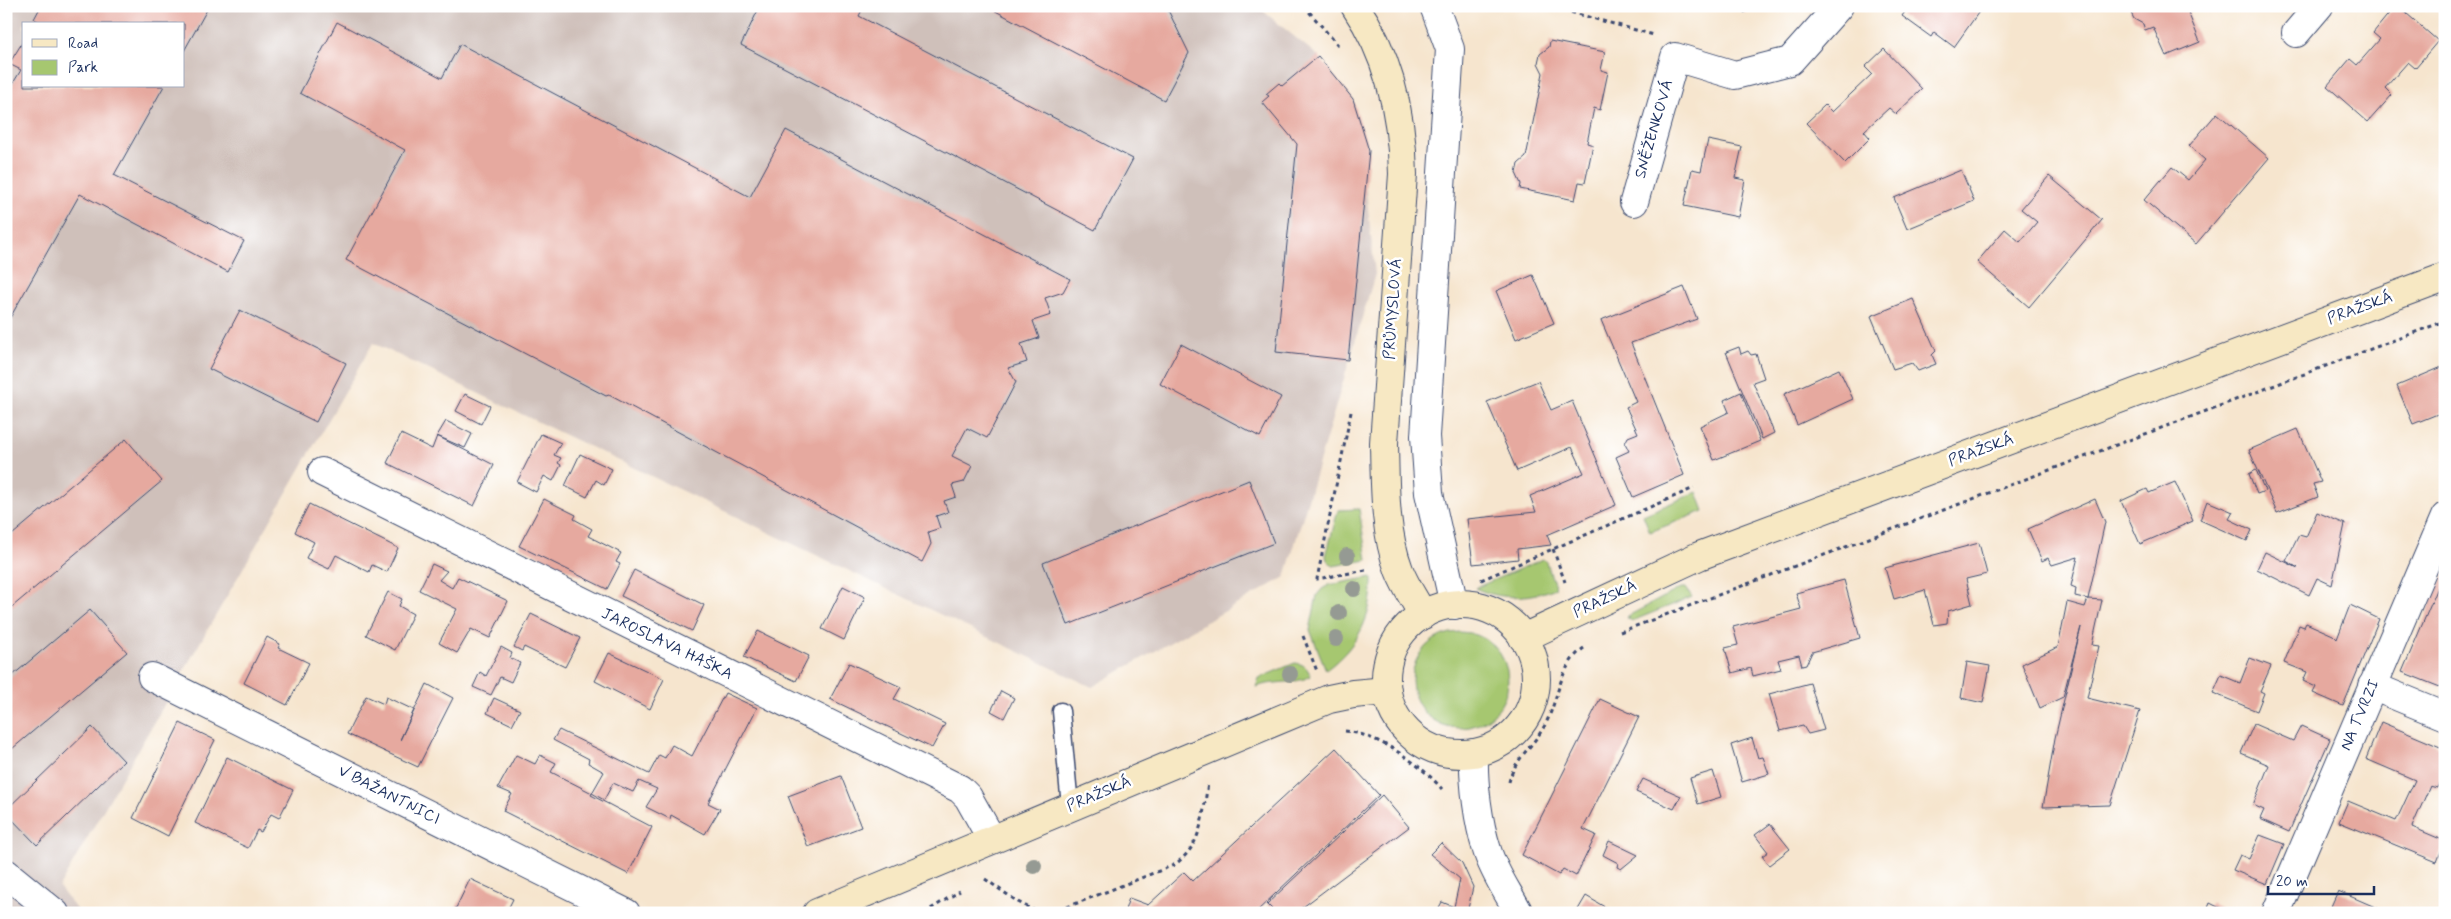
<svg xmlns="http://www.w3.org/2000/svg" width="2451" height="919" font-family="Mynerve,sans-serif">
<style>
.industrial{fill:#cfc0ba;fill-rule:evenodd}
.green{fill:#a6c770;stroke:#607b67}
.building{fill:#e6a99f}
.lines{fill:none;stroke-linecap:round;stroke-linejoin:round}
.lane-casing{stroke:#3c4a6f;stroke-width:19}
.street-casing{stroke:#3c4a6f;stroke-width:30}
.secondary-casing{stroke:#3c4a6f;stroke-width:30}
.path{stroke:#3c4a6f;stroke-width:3;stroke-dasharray:4 4;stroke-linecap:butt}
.lane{stroke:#fff;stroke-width:16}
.street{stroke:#fff;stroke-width:28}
.secondary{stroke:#f7e8c3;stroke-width:28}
.tree{fill:#959a93}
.labels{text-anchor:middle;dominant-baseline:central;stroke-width:5;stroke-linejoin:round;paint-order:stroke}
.street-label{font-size:16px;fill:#1b2f5e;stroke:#fff}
</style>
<rect width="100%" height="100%" fill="#fff"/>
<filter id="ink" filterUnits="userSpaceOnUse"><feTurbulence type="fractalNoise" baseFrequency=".02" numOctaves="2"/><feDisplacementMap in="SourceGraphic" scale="10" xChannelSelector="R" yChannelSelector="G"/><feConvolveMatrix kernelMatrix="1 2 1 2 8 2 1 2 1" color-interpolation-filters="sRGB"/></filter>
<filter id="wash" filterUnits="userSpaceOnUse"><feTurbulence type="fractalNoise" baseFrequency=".0096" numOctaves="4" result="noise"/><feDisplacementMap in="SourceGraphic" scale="20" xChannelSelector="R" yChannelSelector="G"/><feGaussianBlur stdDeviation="1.12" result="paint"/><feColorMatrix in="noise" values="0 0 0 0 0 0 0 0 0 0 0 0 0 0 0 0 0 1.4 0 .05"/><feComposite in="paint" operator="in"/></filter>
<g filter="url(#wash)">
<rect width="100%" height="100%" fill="#f6e5ce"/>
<path class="industrial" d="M6 6H1257L1318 56 1358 116 1375 274 1285 577 1092 687 373 343 59 887 79 913H6ZM24 24H184V86H24Z"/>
<g class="green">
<polygon points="1697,492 1704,511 1650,532 1643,515"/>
<polygon points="1359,509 1367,560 1333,566 1327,560 1326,556 1338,510"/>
<path d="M1543 559 1546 562 1556 588C1530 598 1501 601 1475 588Z"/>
<path d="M1372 577C1373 617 1358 646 1326 670L1310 630 1317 595 1322 589 1329 585Z"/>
<polygon points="1681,588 1686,588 1692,597 1632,621 1626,617"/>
<circle cx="1460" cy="680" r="48"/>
<path d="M1295 663C1305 664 1307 668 1311 676 1295 685 1274 680 1256 687L1259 678Z"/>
</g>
<g id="blocks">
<g class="building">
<polygon points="41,6 209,6 184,51 184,24 43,24 34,19"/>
<polygon points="760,6 864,6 859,16 1133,159 1095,230 741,45"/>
<polygon points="986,6 1166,6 1189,53 1164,100"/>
<polygon points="1736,6 1750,6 1745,13"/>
<polygon points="1909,6 1983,6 1954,47 1934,32 1931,37 1902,16"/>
<polygon points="2132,6 2195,6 2196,8 2188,12 2200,42 2166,56 2153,27 2145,30 2143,24 2134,19 2130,11"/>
<polygon points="2395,6 2398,6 2438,41 2415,68 2408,62 2385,88 2392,95 2368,122 2327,86 2350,59 2357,65 2380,39 2373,33"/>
<polygon points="337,22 442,78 460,44 750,197 786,130 1070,279 1063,292 1045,298 1051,315 1033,321 1039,338 1021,344 1027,362 1008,368 1016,382 987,438 967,428 952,456 972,466 964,482 952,485 956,497 944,501 948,512 936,516 940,528 928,532 931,544 922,562 609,395 606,396 346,260 405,150 300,93"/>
<polygon points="1550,41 1605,52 1601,70 1608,72 1600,110 1594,108 1587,143 1593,145 1585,183 1579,182 1575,200 1520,189 1521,184 1516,173 1518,164 1526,157 1543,73 1538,63 1540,54 1549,47"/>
<polygon points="22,43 24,44 24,86 164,86 114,175 244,241 228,272 80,194 6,325 6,95 21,70 9,64"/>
<polygon points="1884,49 1922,89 1896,114 1889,108 1864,131 1870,138 1845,163 1806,123 1825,105 1832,112 1872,74 1865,67"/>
<polygon points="1318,56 1353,99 1369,151 1348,360 1276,352 1297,144 1262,102 1269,96 1266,94 1279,83 1282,86"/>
<polygon points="2217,113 2269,158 2196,244 2144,200 2172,167 2188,180 2205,160 2189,146"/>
<polygon points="1708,140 1742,147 1735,178 1745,180 1738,217 1684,206 1692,169 1701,171"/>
<polygon points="1961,170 1974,201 1907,229 1894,198"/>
<polygon points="2049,176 2102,220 2029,307 1977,262 2005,229 2020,242 2037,222 2021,209"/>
<polygon points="1533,275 1554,323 1516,339 1496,291"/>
<polygon points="1684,287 1697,319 1631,343 1684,475 1633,497 1616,457 1629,451 1625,443 1628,437 1638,433 1626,407 1636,402 1601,320"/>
<polygon points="1913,299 1936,351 1932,355 1936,364 1918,371 1912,363 1893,369 1871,316"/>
<polygon points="240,310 346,363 316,422 209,369"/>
<polygon points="1181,344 1281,397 1260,437 1160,384"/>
<polygon points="1739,347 1741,354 1748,351 1751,355 1756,354 1764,378 1753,382 1774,433 1762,439 1726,352"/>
<polygon points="2442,367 2445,374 2445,411 2413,424 2397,386"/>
<polygon points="1839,369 1853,399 1797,425 1784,394"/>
<polygon points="1538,381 1551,410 1572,401 1616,505 1547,535 1551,545 1517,549 1518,559 1473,564 1467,519 1536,512 1530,496 1584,473 1572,447 1517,471 1487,402"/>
<polygon points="1741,392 1760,441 1714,460 1700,426 1729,412 1724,400"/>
<polygon points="465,394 490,406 481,424 456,411"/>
<polygon points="446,421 472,434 465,448 437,436"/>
<polygon points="2298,429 2321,482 2313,484 2318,497 2277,513 2249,450"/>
<polygon points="401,434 432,449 437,436 494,465 474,506 387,463"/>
<polygon points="541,434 561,443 554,455 561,458 558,463 561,465 553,481 544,476 536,492 517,482"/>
<polygon points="126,439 162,481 6,612 6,540"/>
<polygon points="580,454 612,469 604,485 596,480 587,497 565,486"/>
<polygon points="2256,470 2265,491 2257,494 2249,474"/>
<polygon points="1249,480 1274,543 1068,625 1043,563"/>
<polygon points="2175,482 2193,521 2140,544 2121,501 2147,489 2149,493"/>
<polygon points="544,499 576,515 574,519 592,529 588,536 621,553 616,562 620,564 607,589 519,546"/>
<polygon points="2095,499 2105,522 2088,599 2075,596 2076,588 2071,586 2078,557 2052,565 2048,558 2042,561 2028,529"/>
<polygon points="2207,501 2233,512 2229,519 2252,530 2247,541 2200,520"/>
<polygon points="309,504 398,548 387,572 372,565 369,572 336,555 329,569 306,558 314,542 295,532"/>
<polygon points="2317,512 2345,524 2332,585 2317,578 2309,595 2257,569 2265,552 2298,568 2286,561 2299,535 2306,537"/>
<polygon points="1979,543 1987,574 1966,579 1972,604 1948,611 1947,623 1934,625 1925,590 1894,599 1885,568"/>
<polygon points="432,564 447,571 439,580 452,588 458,577 508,601 490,638 471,629 457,653 439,643 457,609 419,590"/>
<polygon points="634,570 704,605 692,631 621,596"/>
<polygon points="2445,571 2445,676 2440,687 2402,672"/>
<polygon points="1844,580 1860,638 1812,652 1806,665 1802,666 1799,655 1778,660 1781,669 1753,676 1751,668 1732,673 1725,648 1738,645 1733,627 1801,609 1796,593"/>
<polygon points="843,586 865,597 844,640 822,629"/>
<polygon points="388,592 402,599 399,606 413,614 395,650 366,635"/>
<polygon points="2088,599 2102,600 2092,645 2099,646 2087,698 2140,711 2110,805 2043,807 2055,738 2081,627 2063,697 2040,708 2022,664 2058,647 2067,602 2085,607"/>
<polygon points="2350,605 2379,619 2343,706 2313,693 2316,687 2303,681 2307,672 2284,663 2299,625 2304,627 2306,623 2333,635 2337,639"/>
<polygon points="90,610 127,652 6,754 6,681"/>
<polygon points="531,614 580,638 565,667 524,647 522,651 514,647"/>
<polygon points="758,631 809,656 796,681 744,657"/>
<polygon points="267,637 280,644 278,648 309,663 287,705 244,683"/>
<polygon points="501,647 512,653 510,658 520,663 511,682 500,677 491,695 473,687 480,672 486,676"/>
<polygon points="609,653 664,679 650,709 595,681"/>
<polygon points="2250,658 2271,666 2260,691 2264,693 2257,711 2213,693 2221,675 2240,683"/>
<polygon points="1967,662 1990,666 1983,703 1961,698"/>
<polygon points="849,663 901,687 894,699 945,724 932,748 830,699"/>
<polygon points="1810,683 1824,730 1808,734 1803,726 1780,731 1769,694"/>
<polygon points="427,684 453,698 418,767 347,734 366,696 384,704 386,697 414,710 400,740"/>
<polygon points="1001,691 1014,698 1004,718 991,711"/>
<polygon points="725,693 757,708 708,803 720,809 705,834 671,815 670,819 646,807 657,789 639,781 633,792 613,783 604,800 592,793 591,795 652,827 628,874 503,811 512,794 498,788 516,755 535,764 540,755 556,763 551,772 592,793 604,772 588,763 589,759 553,740 559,730 649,774 659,755 665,758 672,745 692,756"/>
<polygon points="494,698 520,710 512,725 487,713"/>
<polygon points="1600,699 1639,717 1583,829 1596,835 1576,876 1563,869 1559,875 1522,855"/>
<polygon points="2381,722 2445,749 2445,771 2437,788 2430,786 2412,827 2445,841 2437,862 2339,822 2348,801 2396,821 2415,780 2366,759"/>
<polygon points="180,723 215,740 168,836 133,818"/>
<polygon points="2254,724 2293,741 2301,726 2330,739 2289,832 2260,819 2264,810 2253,805 2269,765 2241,753"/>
<polygon points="92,727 124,761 37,845 6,813 6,810"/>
<polygon points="1752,738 1758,758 1763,757 1769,774 1742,782 1731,745"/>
<polygon points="1336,748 1379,795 1255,913 1124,913 1129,898 1148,905 1184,872 1193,881"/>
<polygon points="227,757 293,790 279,818 271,814 261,832 257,830 248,848 195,823"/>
<polygon points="1713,771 1721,797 1698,804 1690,778"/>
<polygon points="841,776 861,827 808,847 788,796"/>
<polygon points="1643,779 1681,796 1674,809 1636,792"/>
<polygon points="1382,795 1409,827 1295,913 1276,913 1267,904"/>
<polygon points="1770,824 1790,849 1769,865 1762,856 1768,852 1755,835"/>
<polygon points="2260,835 2284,844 2267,884 2233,870 2240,855 2249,859"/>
<polygon points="1609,841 1638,855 1621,869 1617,867 1618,863 1603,855"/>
<polygon points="1441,843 1462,863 1473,887 1467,913 1436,913 1442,902 1454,907 1460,879 1430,854"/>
<polygon points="470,879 513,899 506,913 455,913 455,910"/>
<polygon points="2338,891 2389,913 2328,913"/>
<polygon points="1586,896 1615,913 1576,913"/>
<polygon points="2210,903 2230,913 2206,913"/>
</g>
</g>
</g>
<g filter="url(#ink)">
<use href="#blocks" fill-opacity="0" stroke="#3c4a6f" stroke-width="1"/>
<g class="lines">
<g class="lane-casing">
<polyline id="lane" points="1061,711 1070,806"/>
</g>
<g class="street-casing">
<g id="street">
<polyline points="1434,6 1450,49 1425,436 1429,493 1454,605"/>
<polyline points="2296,33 2319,6"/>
<polyline points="1634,202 1675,57 1735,75 1790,61 1839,6"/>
<polyline points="322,472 960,789 968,797 991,838"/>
<polyline points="152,677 626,913"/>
<polyline points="2372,686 2445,716"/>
<path d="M1474 753C1473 783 1478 822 1487 850 1494 873 1508 892 1519 913"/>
<polyline points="6,873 55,913"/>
<polyline points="2276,913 2445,517"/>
</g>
</g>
<g class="secondary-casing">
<g id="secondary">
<path d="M1355 6C1389 56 1402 114 1403 174L1384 443C1385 485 1384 530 1399 570 1405 586 1415 600 1423 615"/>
<circle cx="1461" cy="679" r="75"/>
<polyline points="1523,638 1699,556 2445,277"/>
<polyline points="817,913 1329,699 1353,694 1387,691"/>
</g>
</g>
<g class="path">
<polyline points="1304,6 1338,45"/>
<polyline points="1548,6 1654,35"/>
<polyline points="1351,412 1317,579 1366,570"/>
<polyline points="1553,549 1565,582"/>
<polyline points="1481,580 1694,488"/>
<polyline points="1620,632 2445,321"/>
<polyline points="1303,636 1317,671"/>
<path d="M1345 731C1377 734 1421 764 1442 789"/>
<path d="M1509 782C1514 760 1531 748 1542 730 1559 704 1557 667 1584 648"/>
<polyline points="985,879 1018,902 1039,913"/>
<polyline points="924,913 960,891"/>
<path d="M1052 913 1174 865C1203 845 1202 816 1208 784"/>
</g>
<use href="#lane" class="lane"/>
<use href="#street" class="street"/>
<use href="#secondary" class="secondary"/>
</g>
<g class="tree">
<circle cx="1347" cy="556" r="8"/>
<circle cx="1354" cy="589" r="8"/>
<circle cx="1339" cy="613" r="8"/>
<circle cx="1336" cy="639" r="8"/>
<circle cx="1290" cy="674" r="8"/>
<circle cx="1034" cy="866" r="8"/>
</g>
</g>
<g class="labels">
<g class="street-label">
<text transform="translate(1654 129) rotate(-74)">SNĚŽENKOVÁ</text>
<text transform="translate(2360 308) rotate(-20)">PRAŽSKÁ</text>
<text transform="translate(1393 309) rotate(-86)">PRŮMYSLOVÁ</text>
<text transform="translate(1981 450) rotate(-20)">PRAŽSKÁ</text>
<text transform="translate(1605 599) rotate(-25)">PRAŽSKÁ</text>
<text transform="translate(667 644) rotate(26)">JAROSLAVA HAŠKA</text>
<text transform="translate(2360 715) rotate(-67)">NA TVRZI</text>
<text transform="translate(1099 794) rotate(-23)">PRAŽSKÁ</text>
<text transform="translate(389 795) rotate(27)">V BAŽANTNICI</text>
</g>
</g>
<rect width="2451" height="919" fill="none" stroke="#fff" stroke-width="25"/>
<rect x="22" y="22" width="162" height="65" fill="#ffffff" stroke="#a4acbf"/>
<rect x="32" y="39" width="25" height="8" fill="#f7e8c3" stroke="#a4acbf"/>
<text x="68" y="48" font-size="15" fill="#1b2f5e">Road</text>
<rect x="32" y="60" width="25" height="15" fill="#a6c770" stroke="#a4acbf"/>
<text x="68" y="72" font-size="15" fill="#1b2f5e">Park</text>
<path d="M2268 886v8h106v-8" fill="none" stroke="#1b2f5e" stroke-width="2.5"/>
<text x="2276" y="886" font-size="15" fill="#1b2f5e" stroke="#ffffff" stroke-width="4" paint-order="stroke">20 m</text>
</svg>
